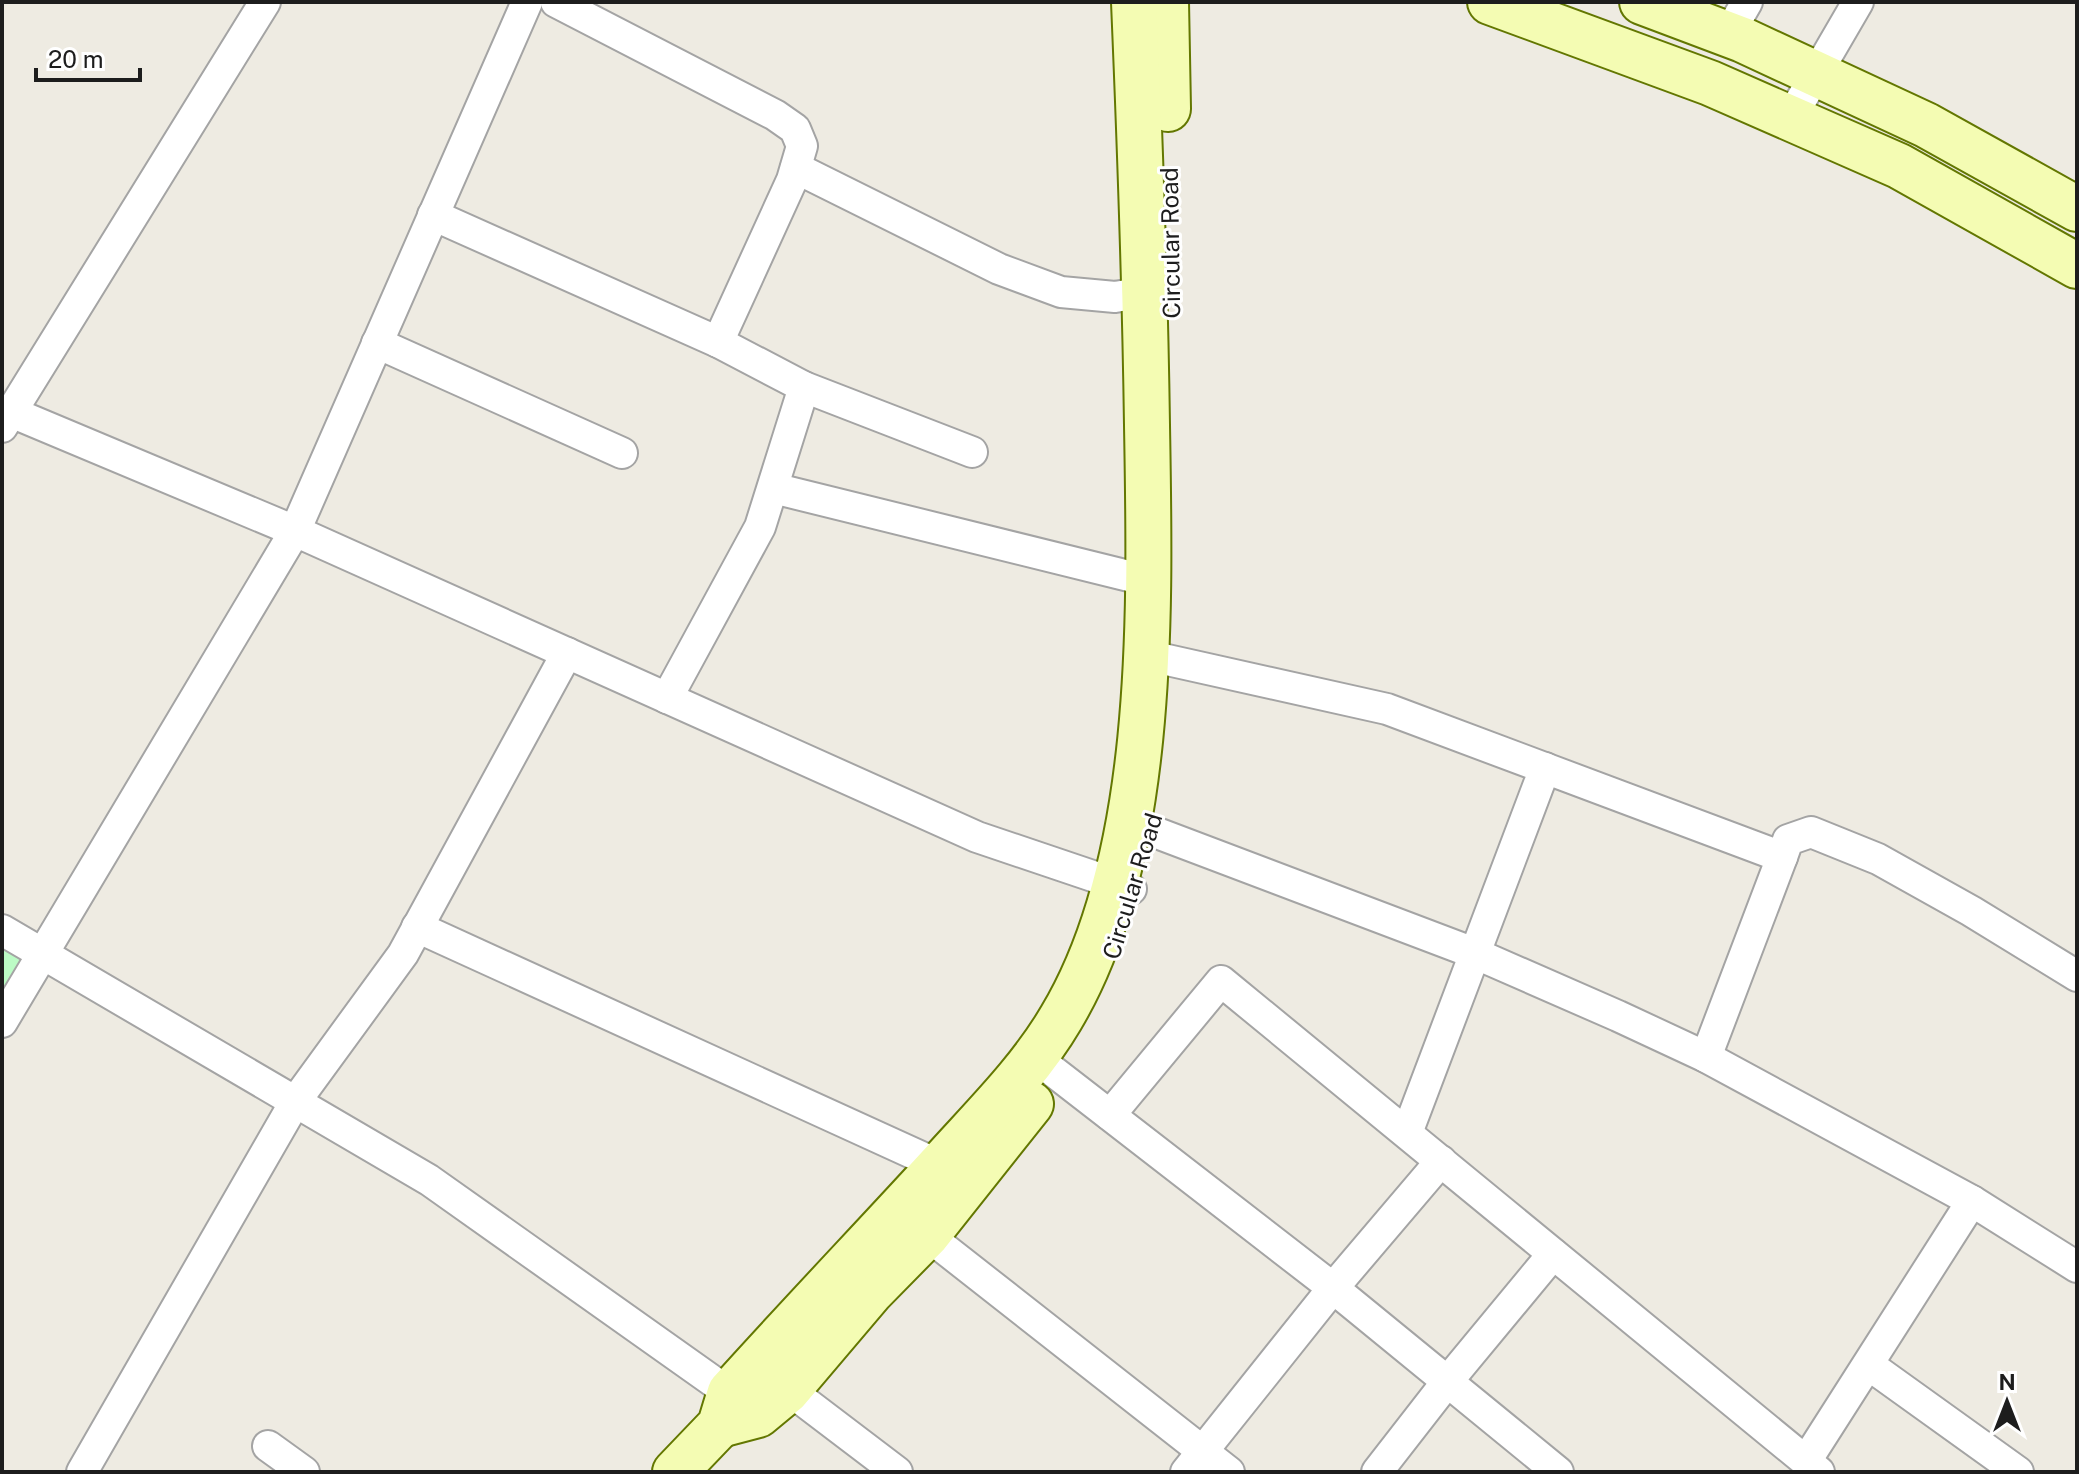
<svg xmlns="http://www.w3.org/2000/svg" width="2079" height="1474" font-family="'Public Sans',sans-serif">
<style>
.park{fill:#bcfbc5}
.lines{fill:none;stroke-linecap:round;stroke-linejoin:round}
.minor-casing{stroke:#a4a4a4;stroke-width:34}
.secondary-casing{stroke:#637701;stroke-width:48}
.minor{stroke:#fff;stroke-width:30}
.secondary{stroke:#f4fcb3;stroke-width:44}
.labels{text-anchor:middle;dominant-baseline:central;stroke-width:6;stroke-linejoin:round;paint-order:stroke}
.street-label{font-size:24px;fill:#1d1d1d;stroke:#fff}
</style>
<rect width="100%" height="100%" fill="#eeebe2"/>
<polygon class="park" points="2,931 43,955 2,1021"/>
<g class="lines">
<g class="minor-casing">
<g id="minor">
<polyline points="556,2 775,115 795,129 802,146 792,180 718,342"/>
<polyline points="1728,35 1747,2"/>
<polyline points="1790,119 1858,2"/>
<polyline points="796,168 999,269 1061,292 1115,297 1145,292"/>
<polyline points="433,215 718,342 804,387 972,452"/>
<polyline points="377,343 622,453"/>
<polyline points="11,412 295,531 977,837 1131,889"/>
<polyline points="2,427 265,2"/>
<polyline points="773,488 1149,581"/>
<polyline points="1145,655 1387,709 1782,857 1788,840 1811,832 1878,859 1971,911 2077,976"/>
<polyline points="667,698 760,527 804,387"/>
<polyline points="1128,822 1474,953 1618,1016 1706,1057 1972,1201 2077,1267"/>
<polyline points="417,927 954,1172"/>
<polyline points="2,930 429,1180 745,1404"/>
<polyline points="2,1022 295,531 527,2"/>
<polyline points="1706,1057 1782,857"/>
<polyline points="1036,1058 1333,1288 1558,1472"/>
<polyline points="1110,1115 1221,981 1819,1472"/>
<polyline points="1407,1133 1545,768"/>
<polyline points="913,1224 1229,1472"/>
<polyline points="1869,1365 2018,1472"/>
<polyline points="776,1380 897,1472"/>
<polyline points="268,1446 304,1472"/>
<polyline points="1806,1461 1972,1201"/>
<polyline points="82,1472 295,1102 403,954 567,653"/>
<polyline points="1186,1472 1333,1288 1441,1161"/>
<polyline points="1377,1472 1447,1382 1553,1254"/>
</g>
</g>
<g class="secondary-casing">
<g id="secondary">
<polyline points="1166,2 1168,109"/>
<polyline points="1490,2 1710,83 1899,166 2077,266"/>
<polyline points="1642,2 1743,40 1926,125 2077,209"/>
<polyline points="720,1425 758,1415 787,1391 871,1292 927,1235 1031,1104"/>
<path d="M675 1472 720 1425 730 1392C802 1312 877 1234 949 1155 989 1111 1031 1069 1061 1018 1157 858 1150 607 1147 425 1145 284 1140 143 1134 2"/>
</g>
</g>
<use href="#minor" class="minor"/>
<use href="#secondary" class="secondary"/>
</g>
<g class="labels">
<g class="street-label">
<text transform="translate(1170 243) rotate(-91)">Circular Road</text>
<text transform="translate(1132 886) rotate(-73)">Circular Road</text>
</g>
</g>
<rect width="2079" height="1474" fill="none" stroke="#1d1d1d" stroke-width="8"/>
<g transform="translate(2007 1402)" stroke="#ffffff" stroke-width="6" paint-order="stroke">
<path d="M0-6L14 30L0 20L-14 30Z" fill="#1d1d1d"/>
<text y="-12" font-size="22" font-weight="bold" text-anchor="middle" fill="#1d1d1d">N</text>
</g>
<path d="M36 68v12h104v-12" fill="none" stroke="#1d1d1d" stroke-width="4"/>
<text x="48" y="68" font-size="24" fill="#1d1d1d" stroke="#ffffff" stroke-width="6" paint-order="stroke">20 m</text>
</svg>
